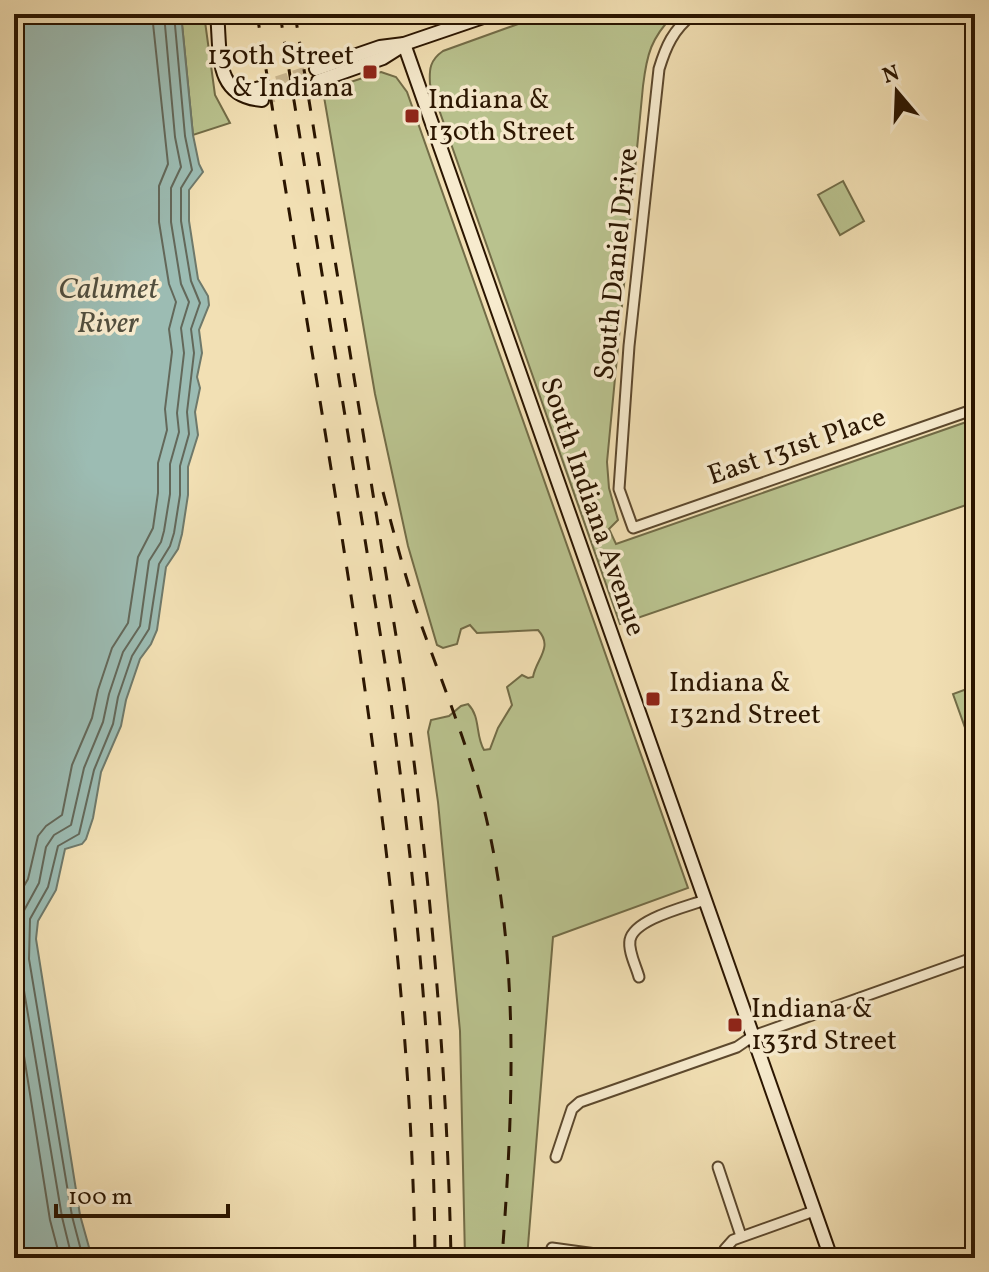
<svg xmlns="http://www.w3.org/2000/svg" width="989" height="1272" font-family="Vollkorn,serif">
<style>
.green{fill:#b9c28e;stroke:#726c47;stroke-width:2}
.water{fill:#9cbcb3;stroke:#6e796b;stroke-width:2}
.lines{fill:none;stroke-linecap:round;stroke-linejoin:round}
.shore{stroke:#63685a;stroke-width:2}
.secondary-tunnel{stroke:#cab790;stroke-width:12;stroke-dasharray:12 6;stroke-linecap:butt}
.minor-casing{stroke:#5c482d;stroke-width:13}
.secondary-casing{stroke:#2a1500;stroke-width:16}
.minor{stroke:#f7ebce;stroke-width:9}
.secondary{stroke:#f7ebce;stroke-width:12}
.rail{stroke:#2a1500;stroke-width:3;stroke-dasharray:14 14;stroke-linecap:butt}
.poi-dot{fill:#8f2418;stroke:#f7ebce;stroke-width:3}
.labels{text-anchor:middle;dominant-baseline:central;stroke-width:7;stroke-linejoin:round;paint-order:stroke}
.poi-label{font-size:28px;fill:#2a1500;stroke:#f7ebce;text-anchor:start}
.street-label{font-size:28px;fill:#2a1500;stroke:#f7ebce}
.water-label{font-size:30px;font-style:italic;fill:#524f3f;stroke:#f7ebce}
</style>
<rect width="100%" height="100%" fill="#f2e0b4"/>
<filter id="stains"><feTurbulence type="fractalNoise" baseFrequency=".0025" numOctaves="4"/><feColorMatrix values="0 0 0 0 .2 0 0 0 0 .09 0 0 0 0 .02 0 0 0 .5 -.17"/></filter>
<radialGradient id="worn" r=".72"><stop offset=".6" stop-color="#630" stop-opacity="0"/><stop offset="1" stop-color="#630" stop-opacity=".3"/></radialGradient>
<g class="green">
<polygon points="181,14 204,14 215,95 230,123 193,135"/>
<path d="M546 14H674C651 39 647 53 643 86L607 462 609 488 618 520 609 529 616 544 975 419V502L620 624 430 84C429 69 430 60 443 51Z"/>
<path d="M381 72 396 77 407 92 688 888 553 937 527 1258H465L460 1031 438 802 428 732 431 720 449 716 461 706 468 704C481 717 475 735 484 750L490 749 498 728 512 705 507 687 522 675 528 678 533 677C536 659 554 647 538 630L477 633 470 625 461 629 457 644 443 648 437 645 408 546 375 394 323 91Z"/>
<polygon points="843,181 864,221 840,235 818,195"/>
<polygon points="975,686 975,734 968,736 953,694"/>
</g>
<polygon class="water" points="14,14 181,14 193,135 199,164 203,172 189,190 189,221 198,279 208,296 209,305 199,330 202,353 197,377 200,388 195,412 198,435 188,467 188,495 182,534 178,549 166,567 157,630 151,644 140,659 126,700 121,726 101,772 93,818 86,839 82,844 65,849 56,890 38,921 36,939 80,1215 92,1258 14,1258"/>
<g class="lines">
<g class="shore">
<polyline points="14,903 28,879 38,836 46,826 62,815 72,765 92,718 98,690 112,648 128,623 138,557 153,528 158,493 158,463 167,430 165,409 172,352 169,329 176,302 169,284 159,222 159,186 168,164 152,14"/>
<polyline points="14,993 50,1220 60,1258"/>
<polyline points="72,1258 62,1217 19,961 18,939 21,916 39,883 46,847 54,835 71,825 84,768 103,722 109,694 123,652 140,626 149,561 161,542 164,531 170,494 170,464 179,432 177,413 184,353 181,328 189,302 181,284 171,222 171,188 181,167 175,137 164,14"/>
<polyline points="83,1258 72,1216 29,959 30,919 48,887 58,846 79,834 94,770 113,724 118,697 132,656 149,629 159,564 170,546 174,533 180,495 180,466 189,434 187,412 194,353 191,329 200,303 191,281 181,221 181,188 192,170 185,136 174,14"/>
</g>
<g class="secondary-tunnel">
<polyline points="260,88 316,69"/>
<polyline points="262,100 318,81"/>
</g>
<g class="minor-casing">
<g id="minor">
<path d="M693 14C673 30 666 46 659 69L629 346 619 489 633 528 975 409"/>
<path d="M639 977C636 966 628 951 630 940 634 919 686 907 705 900"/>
<polyline points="556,1157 572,1109 580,1102 737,1047 753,1036 975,957"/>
<polyline points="718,1167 741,1236"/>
<polyline points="552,1248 596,1254 600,1258"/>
<polyline points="723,1258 725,1249 733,1240 814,1211"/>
</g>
</g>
<g class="secondary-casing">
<g id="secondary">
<path d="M217 14C221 52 213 96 262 100"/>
<polyline points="404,44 831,1258"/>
<polyline points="316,69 380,47 404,44 492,14"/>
<polyline points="318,81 383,58 402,46"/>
<polyline points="239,93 260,88"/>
</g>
</g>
<use href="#minor" class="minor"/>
<use href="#secondary" class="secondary"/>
<g class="rail">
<path d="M257 14C281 161 305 309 329 456 372 722 411 988 415 1258"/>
<path d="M280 14 389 688C415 877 434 1067 435 1258"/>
<path d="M295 14 404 685C430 875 447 1066 451 1258"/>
<path d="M383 492C395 538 407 583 422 627 445 690 470 751 486 817 520 962 513 1110 502 1258"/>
</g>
</g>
<g class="poi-dot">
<rect x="362" y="64" width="16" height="16" rx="4"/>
<rect x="404" y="108" width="16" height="16" rx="4"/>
<rect x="645" y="691" width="16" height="16" rx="4"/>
<rect x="727" y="1017" width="16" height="16" rx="4"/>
</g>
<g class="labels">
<g class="poi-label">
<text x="354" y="56" text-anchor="end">130th Street<tspan x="354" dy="32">&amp; Indiana</tspan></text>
<text x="428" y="100">Indiana &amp;<tspan x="428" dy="32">130th Street</tspan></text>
<text x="669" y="683">Indiana &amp;<tspan x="669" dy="32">132nd Street</tspan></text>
<text x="751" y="1009">Indiana &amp;<tspan x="751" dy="32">133rd Street</tspan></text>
</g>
<g class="street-label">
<text transform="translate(617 264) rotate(-84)">South Daniel Drive</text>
<text transform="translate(797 447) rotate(-19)">East 131st Place</text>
<text transform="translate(592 507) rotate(71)">South Indiana Avenue</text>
</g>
<g class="water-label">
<text x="108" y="290">Calumet<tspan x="108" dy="34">River</tspan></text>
</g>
</g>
<rect width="989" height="1272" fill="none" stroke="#f2e0b4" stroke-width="48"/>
<rect x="16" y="16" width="957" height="1240" fill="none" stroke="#2a1500" stroke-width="4"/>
<rect x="24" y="24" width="941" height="1224" fill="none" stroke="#2a1500" stroke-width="2"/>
<g transform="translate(897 92) rotate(341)" stroke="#f7ebce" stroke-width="6" paint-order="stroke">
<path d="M0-6L14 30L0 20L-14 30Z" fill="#2a1500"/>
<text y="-12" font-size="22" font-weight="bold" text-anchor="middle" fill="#2a1500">N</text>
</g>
<path d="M56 1204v12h172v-12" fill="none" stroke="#2a1500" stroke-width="4"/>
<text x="68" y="1204" font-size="24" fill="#2a1500" stroke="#f7ebce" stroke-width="6" paint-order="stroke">100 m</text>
<rect width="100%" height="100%" filter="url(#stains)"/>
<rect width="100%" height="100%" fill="url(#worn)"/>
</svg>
